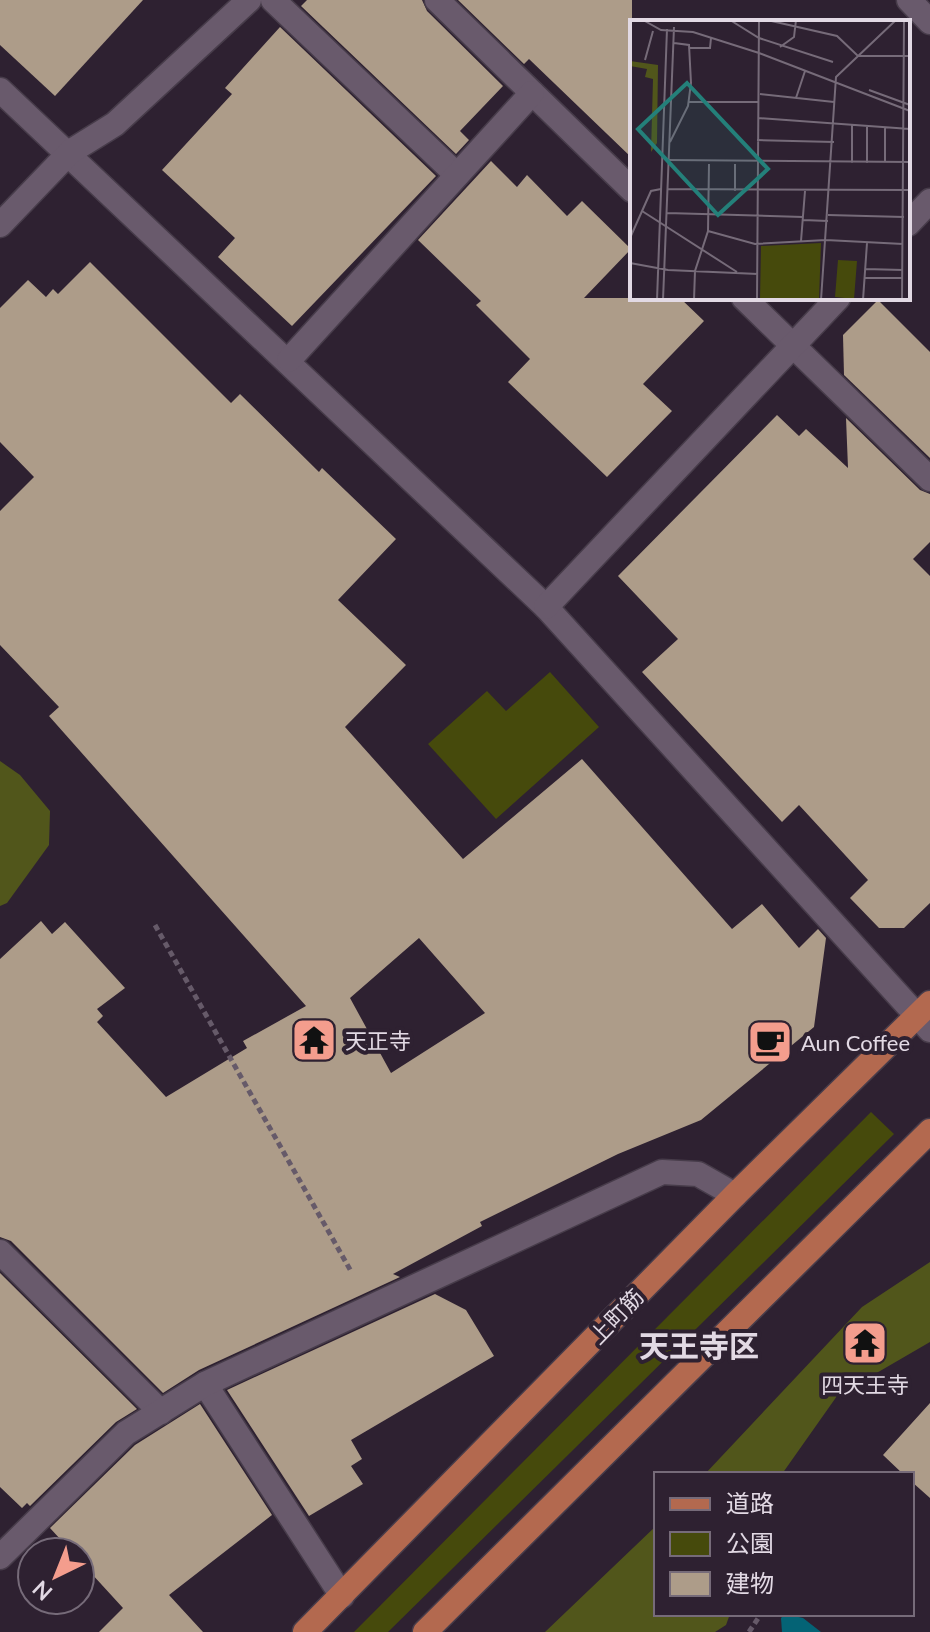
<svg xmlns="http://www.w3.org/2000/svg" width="930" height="1632" font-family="Lato,'Noto Sans JP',sans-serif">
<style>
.green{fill:#464a0c}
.forest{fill:#51561b}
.water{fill:#046375}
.building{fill:#ad9c89;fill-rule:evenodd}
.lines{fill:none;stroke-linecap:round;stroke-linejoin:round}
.minor-casing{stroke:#473c4a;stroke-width:27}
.major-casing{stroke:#473c4a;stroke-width:27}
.path{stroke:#665a69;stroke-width:5;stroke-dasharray:6 4;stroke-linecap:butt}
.minor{stroke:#695a6c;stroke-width:24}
.major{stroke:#b3694f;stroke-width:24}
.labels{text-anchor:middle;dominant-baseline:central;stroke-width:8;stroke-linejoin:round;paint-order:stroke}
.poi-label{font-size:22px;fill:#e2d9e4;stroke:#2e2131;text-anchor:start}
.street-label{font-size:22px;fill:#e2d9e4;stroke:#2e2131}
.district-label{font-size:30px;font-weight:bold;fill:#e2d9e4;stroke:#2e2131}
.inset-road{fill:none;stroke:#766b79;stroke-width:2}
.view{fill:#24807a;fill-opacity:0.15;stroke:#24807a;stroke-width:4}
.inset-edge{fill:none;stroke:#e2d9e4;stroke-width:4}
</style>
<rect width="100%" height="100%" fill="#2e2131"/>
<g class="green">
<polygon points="550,672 599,727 496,819 428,744 487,691 506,711"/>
<polygon points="871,1112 894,1134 388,1632 354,1632"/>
</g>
<g class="forest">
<polygon points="0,761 20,775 50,811 49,845 7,903 0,906"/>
<polygon points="930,1262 930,1342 837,1396 782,1474 705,1474 862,1307"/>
<polygon points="656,1526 656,1614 730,1614 726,1625 715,1632 545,1632"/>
</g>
<polygon class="water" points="785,1614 803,1618 821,1632 782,1632 781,1618"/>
<g class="building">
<polygon points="0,0 143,0 55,96 0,45"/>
<polygon points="307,0 422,0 427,11 503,86 460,131 469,140 456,154 301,6"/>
<polygon points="458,0 632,0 632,158 529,59 524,64"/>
<polygon points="280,27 436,176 292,326 218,257 235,238 162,170 232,94 225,88"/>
<polygon points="491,161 517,187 527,175 567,216 582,201 631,249 584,298 680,298 704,321 643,384 672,411 607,477 508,382 530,359 476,305 481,301 418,240"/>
<path d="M90 262 231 403 240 394 319 472 322 468 396 539 338 600 406 665 345 727 463 859 582 759 732 929 762 904 799 948 818 929 826 938 814 1027 701 1120 618 1154 480 1222 482 1226 393 1274 400 1277 199 1370 163 1393 11 1241 0 1237V959L41 921 52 934 65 922 125 988 97 1009 103 1016 97 1022 166 1097 247 1048 243 1041 306 1006 49 716 59 707 0 645V511L34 477 0 442V308L28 280 46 297 53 289 58 294ZM419 938 485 1013 391 1073 350 998Z"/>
<polygon points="878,300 930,352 930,458 844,375 843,335"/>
<polygon points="777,415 799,436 806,429 848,468 846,418 920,490 930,494 930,542 913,559 930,576 930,903 904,928 879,928 850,898 868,880 799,805 782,822 642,672 678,639 618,576"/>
<polygon points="0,1273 137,1409 116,1422 30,1506 27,1503 22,1508 0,1487"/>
<polygon points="435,1294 466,1310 494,1356 351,1440 362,1459 351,1466 363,1484 309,1516 227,1390"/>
<polygon points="930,1403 930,1498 912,1482 912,1474 903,1474 883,1455"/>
<polygon points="200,1404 272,1515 169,1595 203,1632 99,1632 123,1608 80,1561 80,1552 72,1552 50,1528 135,1445"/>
</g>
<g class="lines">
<g class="minor-casing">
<g id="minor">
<polyline points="273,0 457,175"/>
<polyline points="437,0 632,190"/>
<polyline points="909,0 930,22"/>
<polyline points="0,90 546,607 930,1030"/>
<polyline points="908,224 930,201"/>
<polyline points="0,225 70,152 115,124 249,0"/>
<polyline points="744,298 930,479"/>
<polyline points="289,360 532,93"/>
<polyline points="546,607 838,298"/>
<polyline points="0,1252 161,1412"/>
<polyline points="205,1384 342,1596"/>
<polyline points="0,1557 126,1433 205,1384 662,1172 698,1174 735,1195"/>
</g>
</g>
<g class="major-casing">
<g id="major">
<polyline points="305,1632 735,1195 930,1003"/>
<polyline points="425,1632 930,1131"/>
</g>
</g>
<g class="path">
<polyline points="155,925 352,1273"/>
<polyline points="749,1632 761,1614"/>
</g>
<use href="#minor" class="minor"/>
<use href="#major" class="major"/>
</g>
<defs>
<g id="temple-square" transform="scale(2.3)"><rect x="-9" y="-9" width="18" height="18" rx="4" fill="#f49d8d" stroke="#2e2131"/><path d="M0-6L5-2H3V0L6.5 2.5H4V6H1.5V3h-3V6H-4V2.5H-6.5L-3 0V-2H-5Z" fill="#111"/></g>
<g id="cafe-square" transform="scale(2.3)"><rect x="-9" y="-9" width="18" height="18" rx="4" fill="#f49d8d" stroke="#2e2131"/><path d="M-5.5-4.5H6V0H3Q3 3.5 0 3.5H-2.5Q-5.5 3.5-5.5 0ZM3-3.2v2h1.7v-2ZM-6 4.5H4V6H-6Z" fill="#111"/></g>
</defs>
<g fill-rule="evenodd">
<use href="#temple-square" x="314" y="1040"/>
<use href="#cafe-square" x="770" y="1042"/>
<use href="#temple-square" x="865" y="1343"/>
</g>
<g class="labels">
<g class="poi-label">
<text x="345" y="1040">天正寺</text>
<text x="801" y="1042">Aun Coffee</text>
<text x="865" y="1384" text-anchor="middle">四天王寺</text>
</g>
<g class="street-label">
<text transform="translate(616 1316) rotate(-46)">上町筋</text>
</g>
<g class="district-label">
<text x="699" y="1345">天王寺区</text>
</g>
</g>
<g transform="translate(630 20)">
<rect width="280" height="280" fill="#2e2131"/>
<path d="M191 223 189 280H130L131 226ZM208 240 227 241 224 279 205 277Z" fill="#464a0c"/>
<path d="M0 41 28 45 27 123 21 132 23 59 15 57 17 49 0 46Z" fill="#51561b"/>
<path class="inset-road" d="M13 0 31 10 63 12 129 33 280 91M100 0 129 18 203 42M137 0 207 16 228 36H280M150 27 164 17 166 0M59 28H80L81 18M15 40 23 11M239 70 280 85M130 74 204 82M166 78 175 51M59 82H129M128 98 280 109M255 107V143M127 120 204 122M40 122 58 86 61 63 59 25 44 23M36 140 280 142M222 143V105M237 143V106M105 144V171M38 169 280 170M12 191 107 252M37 193 173 197M198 195 274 197M173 200 198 201M78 211 125 224 196 220 273 224M0 218 21 171 31 169M171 221 175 171M0 243 38 250 128 254M235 249 273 250M234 258H273M27 280 37 9M33 280 44 7M64 280 65 251 78 211 79 144M127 280 129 0M191 280 206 57 266 0M233 280 237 223M272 280 274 0"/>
<path class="view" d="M57 63 138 149 88 195 8 109Z"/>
<rect width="280" height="280" class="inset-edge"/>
</g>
<rect x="654" y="1472" width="260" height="144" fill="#2e2131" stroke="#766b79" stroke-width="2"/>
<rect x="670" y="1498" width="40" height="12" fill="#b3694f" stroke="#766b79" stroke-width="2"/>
<text x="726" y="1512" font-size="24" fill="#e2d9e4">道路</text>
<rect x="670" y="1532" width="40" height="24" fill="#464a0c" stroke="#766b79" stroke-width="2"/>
<text x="726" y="1552" font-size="24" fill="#e2d9e4">公園</text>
<rect x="670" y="1572" width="40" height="24" fill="#ad9c89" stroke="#766b79" stroke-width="2"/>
<text x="726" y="1592" font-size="24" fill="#e2d9e4">建物</text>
<g transform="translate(56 1576) rotate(223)"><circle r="38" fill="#2e2131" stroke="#766b79" stroke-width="2"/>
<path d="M0-6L14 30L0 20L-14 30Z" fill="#f49d8d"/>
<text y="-12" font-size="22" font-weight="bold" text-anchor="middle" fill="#e2d9e4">N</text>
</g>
</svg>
